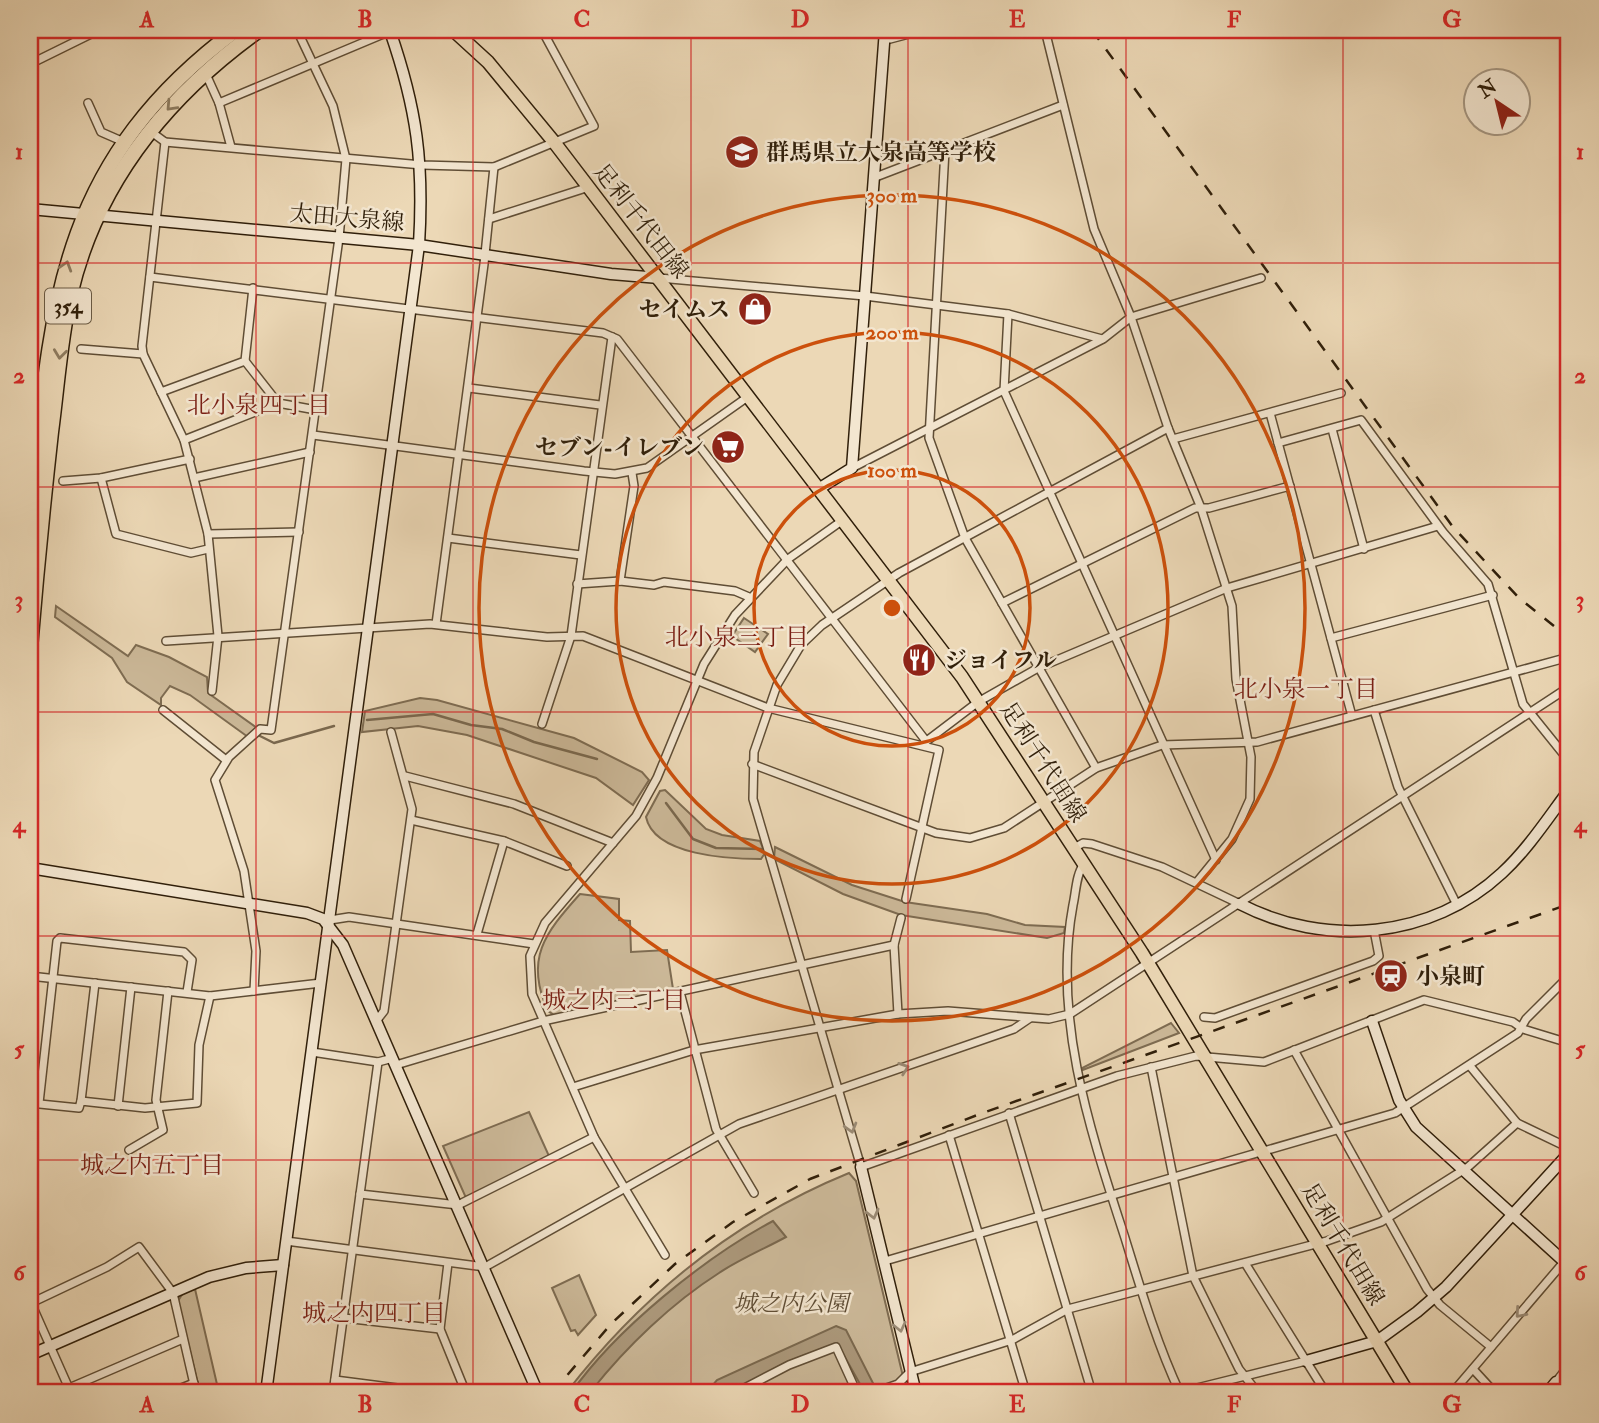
<svg xmlns="http://www.w3.org/2000/svg" width="1599" height="1423" font-family="'IM FELL Double Pica','Noto Serif JP',serif">
<style>
.green{fill:#ccb999;stroke:#7e6c52;stroke-width:2}
.water{fill:#ac997c;stroke:#7a684e;stroke-width:2}
.lines{fill:none;stroke-linecap:round;stroke-linejoin:round}
.stream{stroke:#7a684e;stroke-width:2.5}
.street-casing{stroke:#5f4d35;stroke-width:10}
.secondary-casing{stroke:#301f0a;stroke-width:13}
.primary-casing{stroke:#301f0a;stroke-width:15}
.highway-casing{stroke:#301f0a;stroke-width:17}
.street{stroke:#f3e6d0;stroke-width:7}
.secondary{stroke:#f3e6d0;stroke-width:10}
.primary{stroke:#ecd8b6;stroke-width:12}
.highway{stroke:#ecd8b6;stroke-width:14}
.rail{stroke:#301f0a;stroke-width:2.5;stroke-dasharray:12 12;stroke-linecap:butt}
.oneway{stroke:#8e7c60}
.oneway2{stroke:#9b8c77}
.grid{fill:none;stroke:#d62828;stroke-width:2;stroke-opacity:0.55}
.ring{fill:none;stroke:#cc500c;stroke-width:3.5}
.labels{text-anchor:middle;dominant-baseline:central;stroke-width:5;stroke-linejoin:round;paint-order:stroke}
.shield{fill:#f3e6d0;stroke:#6a5b45;stroke-width:2}
.shield-label{font-size:21px;font-weight:bold;fill:#301f0a}
.poi-label{font-size:23px;font-weight:bold;fill:#301f0a;stroke:#f3e6d0;text-anchor:start}
.street-label{font-size:23px;fill:#301f0a;stroke:#f3e6d0}
.park-label{font-size:23px;font-style:italic;fill:#5f4d35;stroke:#f3e6d0}
.neighbourhood-label{font-size:24px;fill:#7a1f14;stroke:#f3e6d0}
.centre{fill:#cc500c;stroke:#f3e6d0;stroke-width:3.5}
.ring-label{font-size:21px;text-anchor:middle;font-weight:bold;fill:#cc500c;stroke:#f3e6d0;stroke-width:5;stroke-linejoin:round;paint-order:stroke}
.neatline{fill:none;stroke:#d62828;stroke-width:2.5}
.grid-label{font-size:23px;text-anchor:middle;font-weight:bold;fill:#d62828}
</style>
<rect width="100%" height="100%" fill="#ecd8b6"/>
<filter id="stains"><feTurbulence type="fractalNoise" baseFrequency=".00286" numOctaves="4"/><feColorMatrix values="0 0 0 0 .2 0 0 0 0 .09 0 0 0 0 .02 0 0 0 .5 -.17"/></filter>
<radialGradient id="worn" r=".72"><stop offset=".6" stop-color="#630" stop-opacity="0"/><stop offset="1" stop-color="#630" stop-opacity=".3"/></radialGradient>
<g class="green">
<polygon points="56,606 128,656 136,645 169,657 207,677 208,693 257,728 248,737 190,695 170,686 161,698 161,705 127,682 112,658 55,617"/>
<polygon points="744,618 768,634 755,652 732,636"/>
<polygon points="420,698 437,700 574,738 642,772 649,780 633,805 596,778 467,735 418,726 362,732 365,711"/>
<path d="M665 790 706 829 722 835 760 841 765 853 761 859C731 859 654 856 646 817L660 791Z"/>
<polygon points="775,847 852,885 905,902 987,914 1025,925 1065,927 1064,933 1047,938 901,915 843,894 774,859"/>
<path d="M580 894 619 899V920L630 921 631 952 667 950 673 989 554 1015 548 1011C524 959 545 933 580 894Z"/>
<polygon points="1171,1023 1179,1033 1080,1071 1080,1069"/>
<polygon points="529,1112 549,1156 466,1198 443,1146"/>
<path d="M849 1173 856 1181 907 1393H566C641 1296 734 1220 849 1173Z"/>
<polygon points="579,1275 596,1315 578,1335 575,1330 571,1331 552,1288"/>
<polygon points="195,1289 219,1393 200,1393 178,1301 183,1293"/>
</g>
<g class="water">
<path d="M773 1221 786 1237C764 1249 740 1259 719 1273 672 1303 627 1346 592 1390L593 1393H571C616 1329 704 1258 773 1221Z"/>
<polygon points="836,1326 846,1330 878,1393 865,1393 837,1343 787,1362 729,1393 706,1393 717,1380"/>
</g>
<g class="lines">
<g class="stream">
<polyline points="367,720 433,714 471,725 502,729 534,742 597,759"/>
<polyline points="260,736 274,743 334,726"/>
<polyline points="666,803 693,839 716,848 762,849"/>
</g>
<g class="street-casing">
<g id="street">
<polyline points="1045,30 1094,229 1131,317 1168,428 1201,508 1232,606 1236,679 1251,757 1250,799 1232,839 1197,882"/>
<polyline points="890,39 924,30"/>
<polyline points="30,64 99,30"/>
<polyline points="205,72 219,103 231,147"/>
<polyline points="88,103 101,132 124,142"/>
<polyline points="219,103 393,30"/>
<polyline points="150,131 165,142 422,165 494,167 594,126 542,30"/>
<polyline points="165,142 142,346 143,354 184,440 208,534 218,636 212,691"/>
<polyline points="945,150 929,438 965,538 1096,768"/>
<polyline points="873,178 1063,105"/>
<polyline points="489,219 589,187"/>
<polyline points="150,277 603,333 617,339 926,741"/>
<polyline points="659,278 865,296 1008,314 1102,339"/>
<polyline points="1008,314 1004,391 1216,860"/>
<polyline points="81,349 143,354"/>
<polyline points="245,361 278,403 316,410"/>
<polyline points="469,388 600,405"/>
<polyline points="161,392 245,361 253,288"/>
<polyline points="1270,413 1352,716"/>
<polyline points="1168,428 899,573 822,625 801,645 777,685 754,752 753,799 861,1167 1117,1076 1196,1056 1264,1062 1424,1000 1513,1022 1523,1029 1569,1043"/>
<polyline points="1332,429 1364,549"/>
<polyline points="313,435 584,471 615,474 647,468 749,396"/>
<polyline points="1173,439 1341,393"/>
<polyline points="184,440 278,403"/>
<polyline points="1278,443 1361,420 1443,532 1488,584 1523,704 1569,761"/>
<polyline points="852,468 1103,339 1131,317 1261,278"/>
<polyline points="101,478 116,534 191,553 208,549"/>
<polyline points="194,478 310,452"/>
<polyline points="63,481 101,478 190,459"/>
<polyline points="208,534 299,532"/>
<polyline points="448,538 581,555"/>
<polyline points="620,581 634,486 632,473"/>
<polyline points="577,584 620,581 654,585 664,582 735,591 749,597"/>
<polyline points="1002,603 1195,508 1209,508 1290,486"/>
<polyline points="436,624 484,264 494,167"/>
<polyline points="1331,638 1493,595"/>
<polyline points="166,641 430,624 547,637 583,636 768,708 939,750 906,899"/>
<polyline points="163,710 226,760"/>
<polyline points="1374,710 1398,787 1457,905"/>
<polyline points="542,724 571,636 612,337"/>
<polyline points="924,743 978,702 1038,668 1227,588 1438,526"/>
<polyline points="752,764 936,833 970,838 1004,828 1096,768 1162,745 1257,742 1569,657"/>
<polyline points="405,776 514,804 613,843"/>
<polyline points="411,820 504,841 567,866"/>
<polyline points="1074,848 1083,843 1092,844 1162,867 1240,904"/>
<path d="M1084 864C1076 874 1076 892 1073 905 1052 1018 1090 1130 1125 1238 1141 1290 1157 1344 1180 1393"/>
<polyline points="330,920 349,917 534,944"/>
<polyline points="477,934 504,841"/>
<polyline points="30,976 210,996 321,983"/>
<polyline points="254,991 256,951 244,871 215,780 229,757 260,729 271,730 339,238 346,159 333,106 297,30"/>
<polyline points="680,992 716,1129 754,1193"/>
<polyline points="898,1014 894,945 901,918"/>
<polyline points="1204,1017 1215,1018 1373,961 1379,956 1374,930"/>
<polyline points="377,1020 384,1011 412,809 391,732"/>
<polyline points="1294,1050 1427,1289 1440,1305 1491,1347"/>
<polyline points="312,1052 378,1062 393,1058"/>
<polyline points="396,1065 543,1021 894,945"/>
<polyline points="1470,1066 1517,1123 1569,1148"/>
<polyline points="1151,1067 1193,1276 1239,1369 1258,1393"/>
<polyline points="573,1087 694,1050 898,1014 948,1011 1049,1019 1070,1014 1569,687"/>
<polyline points="81,1101 95,983"/>
<polyline points="30,1103 79,1108 81,1101 145,1108 197,1103 199,1045 210,996"/>
<polyline points="39,1103 57,941 60,938 184,952 192,960 187,992"/>
<polyline points="118,1106 131,987"/>
<polyline points="1009,1113 1092,1393"/>
<polyline points="949,1135 1026,1393"/>
<polyline points="129,1150 163,1130 156,1100 168,991"/>
<polyline points="360,1194 458,1205 594,1137"/>
<polyline points="286,1241 485,1267 739,1124 1014,1029 1030,1018"/>
<polyline points="665,1255 594,1137 532,994 530,956 545,923 636,816 657,778 704,664 735,615 788,559 843,520"/>
<polyline points="885,1261 1395,1113 1518,1033 1526,1019 1569,976"/>
<polyline points="448,1263 440,1329 466,1393"/>
<polyline points="1245,1263 1326,1393"/>
<polyline points="344,1318 440,1329"/>
<polyline points="1473,1369 1495,1393"/>
<polyline points="335,1380 436,1393"/>
<polyline points="1556,1382 1569,1365"/>
<polyline points="69,1388 183,1339"/>
<polyline points="881,1390 898,1384 910,1372 1012,1340 1068,1309 1327,1241 1381,1222 1468,1167 1517,1123"/>
<polyline points="71,1393 31,1303 107,1267 139,1247 173,1293 196,1393"/>
<polyline points="169,1393 194,1383"/>
<polyline points="333,1393 378,1062"/>
<polyline points="735,1393 789,1365 836,1347 857,1393"/>
<polyline points="1143,1393 1189,1390 1306,1361"/>
<polyline points="1452,1393 1569,1256"/>
</g>
</g>
<g class="secondary-casing">
<g id="secondary">
<polyline points="30,209 419,245 611,274 659,278"/>
<polyline points="820,488 852,468 885,30"/>
<polyline points="30,868 307,913 323,919 343,945 538,1393"/>
<path d="M1240 904C1325 948 1431 939 1502 873 1528 849 1548 818 1569 790"/>
<polyline points="1372,1021 1399,1100 1416,1127 1569,1266"/>
<polyline points="861,1167 916,1393"/>
<polyline points="30,1355 209,1277 246,1268 283,1265"/>
<polyline points="1306,1361 1377,1341 1417,1312 1446,1287 1569,1153"/>
<path d="M266 1393 419 245C424 163 417 109 390 31"/>
<polyline points="1547,1393 1556,1382"/>
</g>
</g>
<g class="primary-casing">
<polyline id="primary" points="453,30 488,62 554,142 962,677 1142,953 1408,1393"/>
</g>
<g class="highway-casing">
<g id="highway">
<path d="M30 527C51 317 51 168 236 30"/>
<path d="M30 648C36 576 43 504 51 432 57 387 60 340 70 295 96 183 167 96 259 30"/>
</g>
</g>
<use href="#street" class="street"/>
<use href="#secondary" class="secondary"/>
<use href="#primary" class="primary"/>
<use href="#highway" class="highway"/>
<g class="rail">
<polyline points="1092,30 1453,527 1519,598 1569,638"/>
<polyline points="552,1393 611,1324 675,1264 733,1222 810,1179 980,1114 1569,904"/>
</g>
</g>
<defs><path id="oneway-chevron" d="M-2-3.5L2.5 0L-2 3.5" fill="none" stroke-width="1.6" stroke-linecap="round" stroke-linejoin="round" transform="scale(1.75)"/></defs>
<g class="oneway">
<use href="#oneway-chevron" transform="translate(171 106) rotate(133)"/>
<use href="#oneway-chevron" transform="translate(66 266) rotate(-73)"/>
<use href="#oneway-chevron" transform="translate(60 354) rotate(97)"/>
</g>
<g class="oneway2">
<use href="#oneway-chevron" transform="translate(904 1068) rotate(-19)"/>
<use href="#oneway-chevron" transform="translate(851 1128) rotate(74)"/>
<use href="#oneway-chevron" transform="translate(873 1214) rotate(76)"/>
<use href="#oneway-chevron" transform="translate(1520 1313) rotate(131)"/>
<use href="#oneway-chevron" transform="translate(900 1327) rotate(77)"/>
</g>
<path class="grid" d="M256 30V1393M473 30V1393M691 30V1393M908 30V1393M1126 30V1393M1343 30V1393M30 263H1569M30 487H1569M30 712H1569M30 936H1569M30 1160H1569"/>
<g class="ring">
<circle cx="892" cy="608" r="138"/>
<circle cx="892" cy="608" r="276"/>
<circle cx="892" cy="608" r="413"/>
</g>
<defs>
<g id="school-disc" transform="scale(1.75)"><circle r="9.5" fill="#8f2418" stroke="#f3e6d0"/><path d="M0-5L7-2L0 1L-7-2ZM-4 1L0 2.5L4 1V4Q0 6-4 4Z" fill="#fff"/></g>
<g id="shop-disc" transform="scale(1.75)"><circle r="9.5" fill="#8f2418" stroke="#f3e6d0"/><path d="M-5-2.5h2.3a2.7 3.5 0 0 1 5.4 0H5L5.5 6h-11ZM-1.5-2.5h3a1.5 2.3 0 0 0-3 0Z" fill="#fff"/></g>
<g id="supermarket-disc" transform="scale(1.75)"><circle r="9.5" fill="#8f2418" stroke="#f3e6d0"/><path d="M-6-5.5h2.5l.6 2H6L4.5 2H-2.5L-4.4-4H-6ZM-1.5 3.2a1.3 1.3 0 1 0 .1 0ZM3 3.2a1.3 1.3 0 1 0 .1 0Z" fill="#fff"/></g>
<g id="restaurant-disc" transform="scale(1.75)"><circle r="9.5" fill="#8f2418" stroke="#f3e6d0"/><path d="M-5-6h1v4h1v-4h1v4h1v-4h1v5L-1.5 .5V6h-2V.5L-5-1ZM5-6V6H3V1.5H1.5Q1.5-4 5-6Z" fill="#fff"/></g>
<g id="station-disc" transform="scale(1.75)"><circle r="9.5" fill="#8f2418" stroke="#f3e6d0"/><path d="M-3-6H3Q5-6 5-4V2Q5 4 3 4L4.5 6H3L1.5 4h-3L-3 6H-4.5L-3 4Q-5 4-5 2V-4Q-5-6-3-6ZM-3.5-4v3h7v-3ZM-3.5 1v1.5H-2V1ZM2 1v1.5H3.5V1Z" fill="#fff"/></g>
</defs>
<g fill-rule="evenodd">
<use href="#school-disc" x="742" y="152"/>
<use href="#shop-disc" x="755" y="309"/>
<use href="#supermarket-disc" x="728" y="447"/>
<use href="#restaurant-disc" x="919" y="660"/>
<use href="#station-disc" x="1391" y="976"/>
</g>
<g class="labels">
<rect class="shield" x="45" y="288.5" width="46" height="35" rx="5"/>
<g class="shield-label">
<text x="68" y="306">354</text>
</g>
<g class="poi-label">
<text x="766" y="152">群馬県立大泉高等学校</text>
<text x="730" y="309" text-anchor="end">セイムス</text>
<text x="704" y="447" text-anchor="end">セブン-イレブン</text>
<text x="944" y="660">ジョイフル</text>
<text x="1416" y="976">小泉町</text>
</g>
<g class="street-label">
<text transform="translate(347 218) rotate(5)">太田大泉線</text>
<text transform="translate(641 221) rotate(52)">足利千代田線</text>
<text transform="translate(1043 762) rotate(57)">足利千代田線</text>
<text transform="translate(1343 1244) rotate(59)">足利千代田線</text>
</g>
<g class="park-label">
<text x="791" y="1303">城之内公園</text>
</g>
<g class="neighbourhood-label">
<text x="259" y="405">北小泉四丁目</text>
<text x="737" y="637">北小泉三丁目</text>
<text x="1306" y="689">北小泉一丁目</text>
<text x="614" y="1000">城之内三丁目</text>
<text x="152" y="1165">城之内五丁目</text>
<text x="374" y="1313">城之内四丁目</text>
</g>
</g>
<circle cx="892" cy="608" r="10" class="centre"/>
<g class="ring-label">
<text x="892" y="202">300 m</text>
<text x="892" y="339">200 m</text>
<text x="892" y="477">100 m</text>
</g>
<rect width="1599" height="1423" fill="none" stroke="#ecd8b6" stroke-width="77"/>
<g transform="translate(1497 102) rotate(325)"><circle r="33" fill="#f3e6d0" stroke="#a59681" stroke-width="2"/>
<path d="M0-5L12 26L0 18L-12 26Z" fill="#8f2418"/>
<text y="-10" font-size="19" font-weight="bold" text-anchor="middle" fill="#301f0a">N</text>
</g>
<rect x="38" y="38" width="1522" height="1346" class="neatline"/>
<g class="grid-label">
<text x="147" y="27">A</text>
<text x="365" y="27">B</text>
<text x="582" y="27">C</text>
<text x="800" y="27">D</text>
<text x="1017" y="27">E</text>
<text x="1234" y="27">F</text>
<text x="1452" y="27">G</text>
<text x="19" y="159">1</text>
<text x="1580" y="159">1</text>
<text x="19" y="383">2</text>
<text x="1580" y="383">2</text>
<text x="19" y="607">3</text>
<text x="1580" y="607">3</text>
<text x="19" y="832">4</text>
<text x="1580" y="832">4</text>
<text x="19" y="1056">5</text>
<text x="1580" y="1056">5</text>
<text x="19" y="1280">6</text>
<text x="1580" y="1280">6</text>
<text x="147" y="1412">A</text>
<text x="365" y="1412">B</text>
<text x="582" y="1412">C</text>
<text x="800" y="1412">D</text>
<text x="1017" y="1412">E</text>
<text x="1234" y="1412">F</text>
<text x="1452" y="1412">G</text>
</g>
<rect width="100%" height="100%" filter="url(#stains)"/>
<rect width="100%" height="100%" fill="url(#worn)"/>
</svg>
